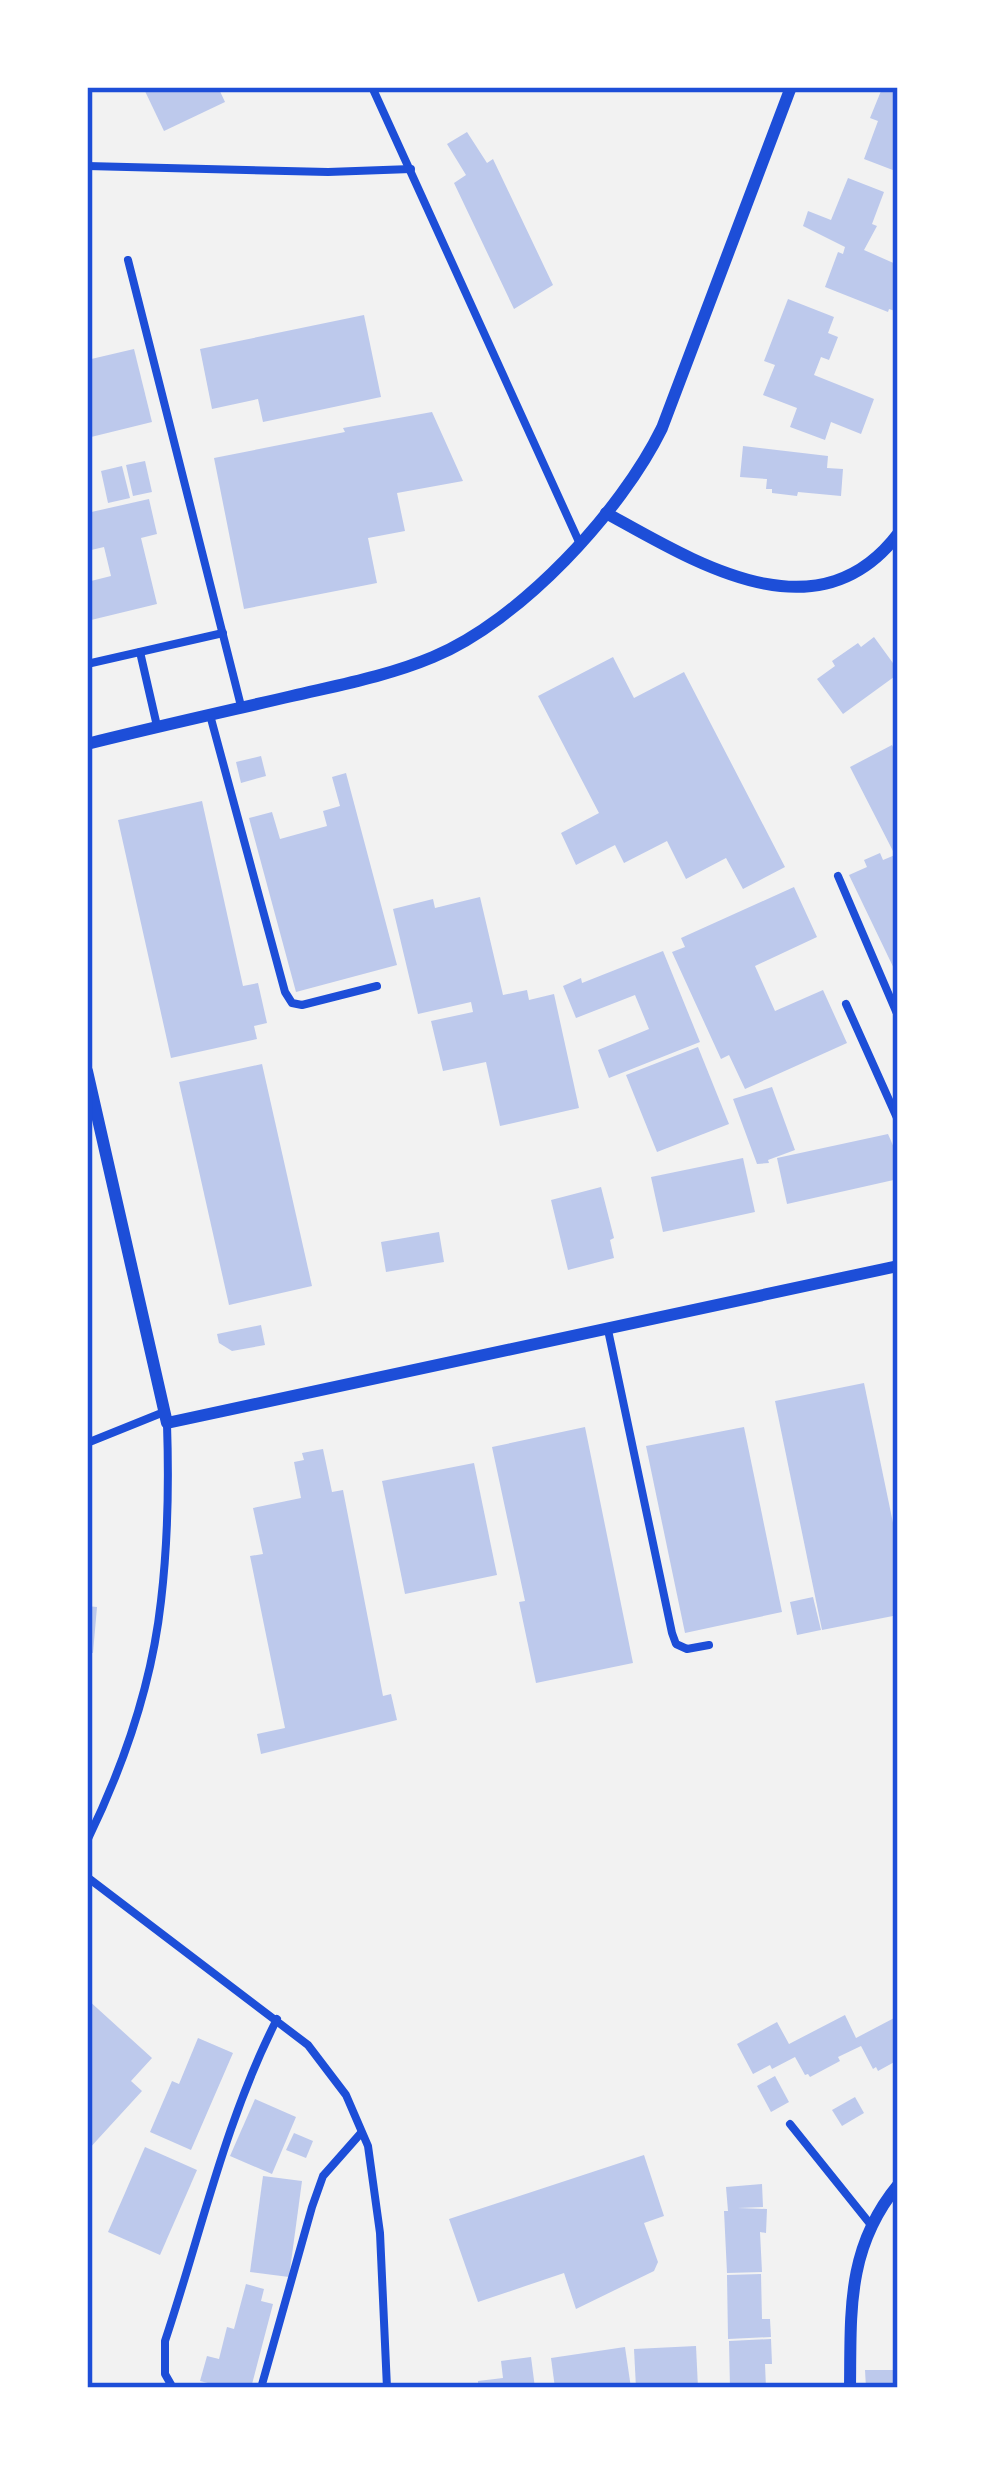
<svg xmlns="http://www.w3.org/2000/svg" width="985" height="2475" font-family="'Asap Condensed',sans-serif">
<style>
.building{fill:#bdc9ec}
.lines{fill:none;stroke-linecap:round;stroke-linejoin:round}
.service{stroke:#1d4ed8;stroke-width:8}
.minor{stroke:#1d4ed8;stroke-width:12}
.neatline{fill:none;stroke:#1d4ed8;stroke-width:4.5}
</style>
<rect width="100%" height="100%" fill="#f2f2f2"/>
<g class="building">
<polygon points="143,87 218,87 225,102 164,131"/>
<polygon points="872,87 898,87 898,172 864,159 878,121 870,118 881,91"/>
<polygon points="467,132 487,163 493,159 553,285 514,309 454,183 466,175 447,144"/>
<polygon points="848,178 884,192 872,224 877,226 864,250 898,265 898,312 889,309 888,312 825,287 838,252 843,254 845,247 803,226 808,211 831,220"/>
<polygon points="788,299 834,317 828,333 838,337 829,360 821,357 814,375 874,399 861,434 831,422 825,440 790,427 797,408 763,395 775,365 764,361"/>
<polygon points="364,315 381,397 263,422 258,399 212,409 200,349"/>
<polygon points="134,349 152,422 87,438 87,360"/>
<polygon points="432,412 463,481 397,493 405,531 368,538 377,583 244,609 214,458 345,432 343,428"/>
<polygon points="743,446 828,456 827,468 843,469 841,496 798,492 797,496 772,493 772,489 766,489 767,479 740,477"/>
<polygon points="145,461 152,492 133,496 126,465"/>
<polygon points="122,466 130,498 108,503 101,471"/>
<polygon points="149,499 157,534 141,538 157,604 87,621 87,582 111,576 104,547 87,551 87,513"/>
<polygon points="874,637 898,670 898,674 843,714 817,679 835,666 832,661 858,643 861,647"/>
<polygon points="613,657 634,698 684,672 785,867 743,889 726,858 686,879 667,841 624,863 615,845 576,865 561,833 599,813 538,696"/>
<polygon points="892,745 898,757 898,977 849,875 867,867 864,860 880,853 883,860 895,855 850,767"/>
<polygon points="261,756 266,776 241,783 236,762"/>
<polygon points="346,773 397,965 296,992 249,818 272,812 280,839 327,826 323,811 340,806 332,777"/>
<polygon points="202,801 243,986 258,983 267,1023 254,1026 257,1039 171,1058 118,820"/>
<polygon points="794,887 817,937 755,966 775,1011 823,990 847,1043 745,1089 729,1055 721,1059 672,952 685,947 681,938"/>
<polygon points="480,897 503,995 527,990 529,1000 554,994 579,1108 500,1126 486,1062 443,1071 431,1021 473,1012 471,1002 418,1014 393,909 433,899 435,908"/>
<polygon points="663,951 700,1042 609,1078 598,1050 649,1029 635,995 576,1018 563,986 581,978 582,983"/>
<polygon points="698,1047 729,1124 657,1152 626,1075"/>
<polygon points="262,1064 312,1286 229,1305 179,1082"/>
<polygon points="772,1087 795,1150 768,1160 769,1163 757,1164 733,1099"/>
<polygon points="888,1134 898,1157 898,1179 787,1204 777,1158"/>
<polygon points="743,1158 755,1212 663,1232 651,1177"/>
<polygon points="601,1187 614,1238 610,1240 614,1258 568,1270 551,1200"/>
<polygon points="439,1232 444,1262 386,1272 381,1242"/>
<polygon points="261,1325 265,1345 232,1351 219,1343 217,1334"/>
<polygon points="864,1383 898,1547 898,1615 822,1630 775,1401"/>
<polygon points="585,1427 633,1663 536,1683 519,1602 525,1601 492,1447"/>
<polygon points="744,1427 782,1612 685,1633 646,1446"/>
<polygon points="323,1449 332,1492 343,1490 383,1696 391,1694 397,1720 261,1754 257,1734 285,1728 250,1556 263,1554 253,1508 301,1498 294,1462 304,1460 302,1453"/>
<polygon points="474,1463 497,1575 405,1594 382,1481"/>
<polygon points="813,1597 821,1630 797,1635 790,1602"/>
<polygon points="87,1606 97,1607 93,1653 87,1653"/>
<polygon points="87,1999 152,2058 131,2081 142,2091 87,2151"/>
<polygon points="845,2015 856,2038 898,2016 898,2060 878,2071 876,2067 873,2069 861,2046 838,2057 840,2061 810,2077 808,2074 805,2075 795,2057 772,2069 770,2065 753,2074 737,2044 777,2022 789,2044"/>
<polygon points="198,2038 233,2053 191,2150 150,2132 172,2081 179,2084"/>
<polygon points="775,2076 789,2102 771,2112 757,2086"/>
<polygon points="855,2097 864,2113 842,2126 832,2110"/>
<polygon points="255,2099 296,2117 272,2174 230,2156"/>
<polygon points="294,2133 313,2141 306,2158 286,2150"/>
<polygon points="145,2147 197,2170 160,2255 108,2232"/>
<polygon points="644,2155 664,2216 644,2223 658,2262 654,2271 576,2309 564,2273 478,2302 449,2219"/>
<polygon points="263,2176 302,2181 289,2277 250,2272"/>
<polygon points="762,2184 763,2207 738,2208 767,2209 766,2233 760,2232 762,2272 727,2273 724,2211 728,2211 726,2187"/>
<polygon points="761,2274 762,2319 770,2319 771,2337 728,2339 727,2275"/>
<polygon points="246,2284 264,2289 261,2301 273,2304 251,2388 227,2388 200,2381 207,2356 219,2359 227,2327 234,2329"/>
<polygon points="771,2339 772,2364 765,2364 766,2388 730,2388 729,2341"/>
<polygon points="696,2346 698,2388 636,2388 634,2349"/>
<polygon points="625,2347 631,2388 555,2388 551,2358"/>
<polygon points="531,2357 535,2388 478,2388 478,2381 503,2378 501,2361"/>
<polygon points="865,2370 898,2370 898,2388 866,2388"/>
</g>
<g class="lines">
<g class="service">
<polyline points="372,87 580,544"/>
<polyline points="87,166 328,172 411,169"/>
<polyline points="128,260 241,706"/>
<polyline points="140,652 157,726"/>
<polyline points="87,664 223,633"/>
<polyline points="210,715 285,992 292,1003 302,1005 377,986"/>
<polyline points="838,876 898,1016"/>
<polyline points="846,1004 898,1120"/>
<polyline points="608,1330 672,1633 676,1644 687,1649 709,1645"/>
<polyline points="87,1443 164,1412"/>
<path d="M87 1841C123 1767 152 1683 161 1601 168 1542 169 1483 167 1424"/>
<polyline points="87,1877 308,2045 346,2095 368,2146 380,2233 387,2388"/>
<polyline points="790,2124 871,2225"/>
<path d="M173 2388 165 2374V2341C201 2233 225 2121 277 2019"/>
<polyline points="261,2388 312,2207 323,2176 361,2133"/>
</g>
<g class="minor">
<path d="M606 513C695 562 817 640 898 534"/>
<path d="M87 744C155 727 223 712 292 696 339 685 388 676 433 657 520 621 621 512 662 428L791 87"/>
<polyline points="87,1071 167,1423 898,1266"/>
<path d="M850 2388C851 2312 846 2248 898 2185"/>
</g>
</g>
<rect width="985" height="2475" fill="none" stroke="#ffffff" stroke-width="180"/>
<rect x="90" y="90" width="805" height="2295" class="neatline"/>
</svg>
